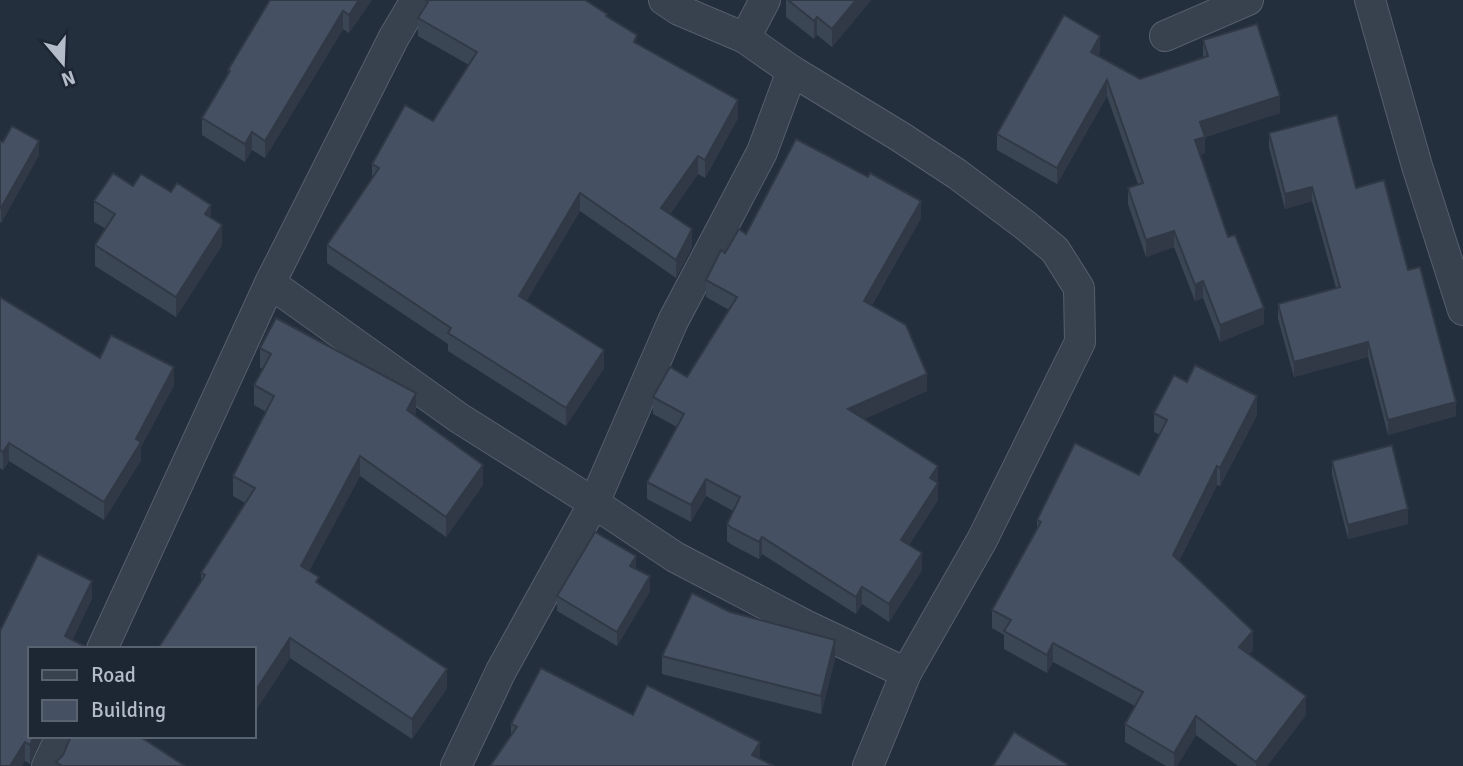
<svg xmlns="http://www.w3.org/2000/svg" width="1463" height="766" font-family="Signika,sans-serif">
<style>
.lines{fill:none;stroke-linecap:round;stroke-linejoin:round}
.street-casing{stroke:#565f6c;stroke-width:32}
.street{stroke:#38414e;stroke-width:30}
.wall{fill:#3b4654}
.shaded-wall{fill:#303945}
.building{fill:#455162;stroke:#303945;stroke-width:2}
</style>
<rect width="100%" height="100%" fill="#242f3e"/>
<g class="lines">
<g class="street-casing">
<g id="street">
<polyline points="664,0 679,10 745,38 792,71 899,136 957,174 1025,225 1055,250 1079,288 1080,342 982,540 906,673 868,766"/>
<polyline points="1370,0 1417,166 1463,310"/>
<polyline points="1165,36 1248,0"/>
<polyline points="745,38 765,0"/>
<polyline points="270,283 459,418 594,503 675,557 805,625 906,673"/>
<polyline points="102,649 270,283 394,37 416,0"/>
<polyline points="47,766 61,736"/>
<polyline points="456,766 501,671 594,503 673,321 762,152 792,71"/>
</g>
</g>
<use href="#street" class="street"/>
</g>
<g class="wall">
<polygon points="270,0 372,0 349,33 343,29 265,158 252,150 245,162 202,135 202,118 228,76 228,70"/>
<polygon points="426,0 607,18 637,44 738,118 705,178 698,174 670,214 692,247 676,278 580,211 526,301 604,368 566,426 448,351 448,344 327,263 327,245 372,178 372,164 433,121 469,65 418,36 418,18 425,6"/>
<polygon points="786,0 871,0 832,47 817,35 814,39 786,17"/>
<polygon points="1203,40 1280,113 1205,137 1205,153 1200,155 1228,237 1264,324 1220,342 1203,298 1195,301 1174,247 1146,257 1128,204 1128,188 1138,184 1107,96 1057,184 997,150 997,134 1100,53 1098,56 1140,79 1203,57"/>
<polygon points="1269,133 1356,188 1408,270 1456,416 1388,435 1368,357 1294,377 1278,319 1278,304 1336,288 1312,201 1285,209 1269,147"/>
<polygon points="0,141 39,155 1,223 0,222"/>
<polygon points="133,186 211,218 222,245 176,317 95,266 95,245 106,229 94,222 94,201"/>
<polygon points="921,218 872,305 927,391 864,419 938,484 938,500 909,545 922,570 889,622 862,604 856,614 762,554 759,559 732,545 727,541 727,524 733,511 706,496 691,522 647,499 647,482 677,427 653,414 653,397 687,377 729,310 706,297 706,280 725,253 746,234"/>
<polygon points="0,297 100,358 174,385 141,447 141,460 104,520 9,461 3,470 0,468"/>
<polygon points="260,348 416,413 414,416 483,485 446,537 360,476 309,571 319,584 447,688 412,739 290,658 254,713 254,649 159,649 159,647 201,581 201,573 245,503 233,496 233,476 266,412 254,405 254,385 263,369 260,368"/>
<polygon points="1187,382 1257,415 1220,486 1217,485 1179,561 1253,650 1249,654 1306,715 1267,766 1238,766 1196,735 1177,766 1166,766 1125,742 1125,724 1135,706 1053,662 1047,673 1004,649 1004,635 992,628 992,610 1037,528 1037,520 1139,475 1160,435 1154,432 1154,413"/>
<polygon points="1332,461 1408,524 1348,539 1332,475"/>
<polygon points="650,591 617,646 557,611 557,596"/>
<polygon points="92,599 72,640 86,649 30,736 42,736 30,764 25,761 0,766"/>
<polygon points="730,612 835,659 821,714 662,674 662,656"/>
<polygon points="633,715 760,759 511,735 511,724"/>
</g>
<g class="shaded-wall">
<polygon points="359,0 372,0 349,33 349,15"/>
<polygon points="856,0 871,0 832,47 832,29"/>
<polygon points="343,11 343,29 265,158 265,141"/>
<polygon points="817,17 817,35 814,39 814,21"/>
<polygon points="1100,36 1100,53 1091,68 1091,52"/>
<polygon points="1107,80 1107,96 1057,184 1057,168"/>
<polygon points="1280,96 1280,113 1200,138 1200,122"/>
<polygon points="738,100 738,118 705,178 705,160"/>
<polygon points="252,132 252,150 245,162 245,144"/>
<polygon points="1205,137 1205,153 1195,157 1195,140"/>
<polygon points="39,141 39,155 1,223 1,208"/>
<polygon points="698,156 698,174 661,226 661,208"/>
<polygon points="1312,187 1312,201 1285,209 1285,194"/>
<polygon points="580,193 580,211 519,314 519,296"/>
<polygon points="921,201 921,218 864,318 864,301"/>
<polygon points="211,205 211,225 205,214"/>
<polygon points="222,225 222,245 176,317 176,297"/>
<polygon points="692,229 692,247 676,278 676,260"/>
<polygon points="1174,231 1174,247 1146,257 1146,240"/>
<polygon points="1203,281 1203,298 1195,301 1195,285"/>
<polygon points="1264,308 1264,324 1220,342 1220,325"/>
<polygon points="1368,342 1368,357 1294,377 1294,362"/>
<polygon points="604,350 604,368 566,426 566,408"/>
<polygon points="174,367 174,385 141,447 141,460 104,520 104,502"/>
<polygon points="927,374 927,391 848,426 848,409"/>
<polygon points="416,393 416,413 407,430 407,410"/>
<polygon points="1257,396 1257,415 1220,486 1220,468"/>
<polygon points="1456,402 1456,416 1388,435 1388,420"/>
<polygon points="9,443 9,461 3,470 3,452"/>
<polygon points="360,456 360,476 301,586 301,566"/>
<polygon points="483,465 483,485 446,537 446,517"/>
<polygon points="938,466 938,500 901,557 901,540 930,478"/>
<polygon points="1217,466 1217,485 1173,573 1173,555"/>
<polygon points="706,479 706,496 691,522 691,505"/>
<polygon points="1408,509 1408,524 1348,539 1348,525"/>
<polygon points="762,537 762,554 759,559 759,542"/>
<polygon points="922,553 922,570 889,622 889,604"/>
<polygon points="636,556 636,571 630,566"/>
<polygon points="650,576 650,591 617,646 617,632"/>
<polygon points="92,581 92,599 68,649 65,636"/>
<polygon points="862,587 862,604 856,614 856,597"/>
<polygon points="1253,631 1253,650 1239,665 1239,647"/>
<polygon points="290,638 290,658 254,713 254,693"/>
<polygon points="835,640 835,659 821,714 821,696"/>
<polygon points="1053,643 1053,662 1047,673 1047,655"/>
<polygon points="447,669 447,688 412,739 412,719"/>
<polygon points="1306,696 1306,715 1267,766 1256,766 1256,762"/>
<polygon points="1196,716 1196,735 1177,766 1174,766 1174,753"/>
<polygon points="34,736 42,736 30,764 30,745"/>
<polygon points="25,742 25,761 22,766 10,766"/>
<polygon points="760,742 760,761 752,755"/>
</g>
<g class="building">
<polygon points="270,0 359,0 349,15 343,11 265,141 252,132 245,144 202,118 230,71 228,70"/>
<polygon points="426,0 585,0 607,14 606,16 637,35 634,42 738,100 705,160 698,156 661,208 692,229 676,260 580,193 519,296 604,350 566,408 448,333 451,328 327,245 379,168 372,164 405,105 433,121 477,52 418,18 428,2"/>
<polygon points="788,0 856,0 832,29 817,17 814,21"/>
<polygon points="1064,15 1100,36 1091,52 1140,79 1208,56 1203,40 1257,24 1280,96 1200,122 1205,137 1195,140 1228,237 1235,235 1264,308 1220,325 1203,281 1195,285 1174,231 1146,240 1128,188 1143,183 1107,80 1057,168 997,134"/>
<polygon points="1337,115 1356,188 1384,180 1408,270 1420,267 1456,402 1388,420 1368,342 1294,362 1278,304 1340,287 1312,187 1285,194 1269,133"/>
<polygon points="12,126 39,141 1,208 0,207 0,141 3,142"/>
<polygon points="796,139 868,177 870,173 921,201 864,301 906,325 927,374 848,409 938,466 930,478 938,483 901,540 922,553 889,604 862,587 856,597 762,537 759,542 732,528 727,524 740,497 706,479 691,505 647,482 684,414 653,397 670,367 687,377 737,297 706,280 721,250 725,253 739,229 746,234"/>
<polygon points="113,173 133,186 141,174 171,192 177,183 211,205 205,214 222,225 176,297 95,245 115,214 94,201"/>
<polygon points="0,297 100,358 111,335 174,367 136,439 141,442 104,502 9,443 3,452 0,450"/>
<polygon points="276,318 416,393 407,410 483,465 446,517 360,456 301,566 319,577 316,582 447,669 412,719 290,638 254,693 254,649 161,649 159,647 205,575 201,573 255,488 233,476 274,396 254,385 271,354 260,348"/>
<polygon points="1195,365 1257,396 1220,468 1217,466 1173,555 1253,631 1239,647 1306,696 1256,762 1196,716 1174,753 1125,724 1143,692 1053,643 1047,655 1004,631 1011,620 992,610 1041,522 1037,520 1075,443 1139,475 1167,420 1154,413 1174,375 1187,382"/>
<polygon points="1392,445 1408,509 1348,525 1332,461"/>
<polygon points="595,532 636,556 630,566 650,576 617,632 557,596"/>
<polygon points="38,554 92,581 65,636 86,647 85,649 30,649 30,736 34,736 30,745 25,742 10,766 0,766 0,631"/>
<polygon points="692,593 730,612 835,640 821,696 662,656"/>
<polygon points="541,668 633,715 647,685 760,742 752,755 774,766 490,766 517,727 511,724"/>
<polygon points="1014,732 1067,764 1066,766 993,766"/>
<polygon points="71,736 139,736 185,766 62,766 56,762 63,755"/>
</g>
<rect x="28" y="647" width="228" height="91" fill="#1d2633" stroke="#59626f" stroke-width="2"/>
<rect x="42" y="670" width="35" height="10" fill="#38414e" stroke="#59626f" stroke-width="2"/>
<text x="91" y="682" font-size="21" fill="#b4bcc9">Road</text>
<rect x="42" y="700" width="35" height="21" fill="#455162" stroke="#59626f" stroke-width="2"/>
<text x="91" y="717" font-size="21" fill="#b4bcc9">Building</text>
<g transform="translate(63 63) rotate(161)" stroke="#1d2633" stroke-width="5" paint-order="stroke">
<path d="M0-5L12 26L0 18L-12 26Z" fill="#b4bcc9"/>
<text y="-10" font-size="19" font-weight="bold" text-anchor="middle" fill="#b4bcc9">N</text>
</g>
</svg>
